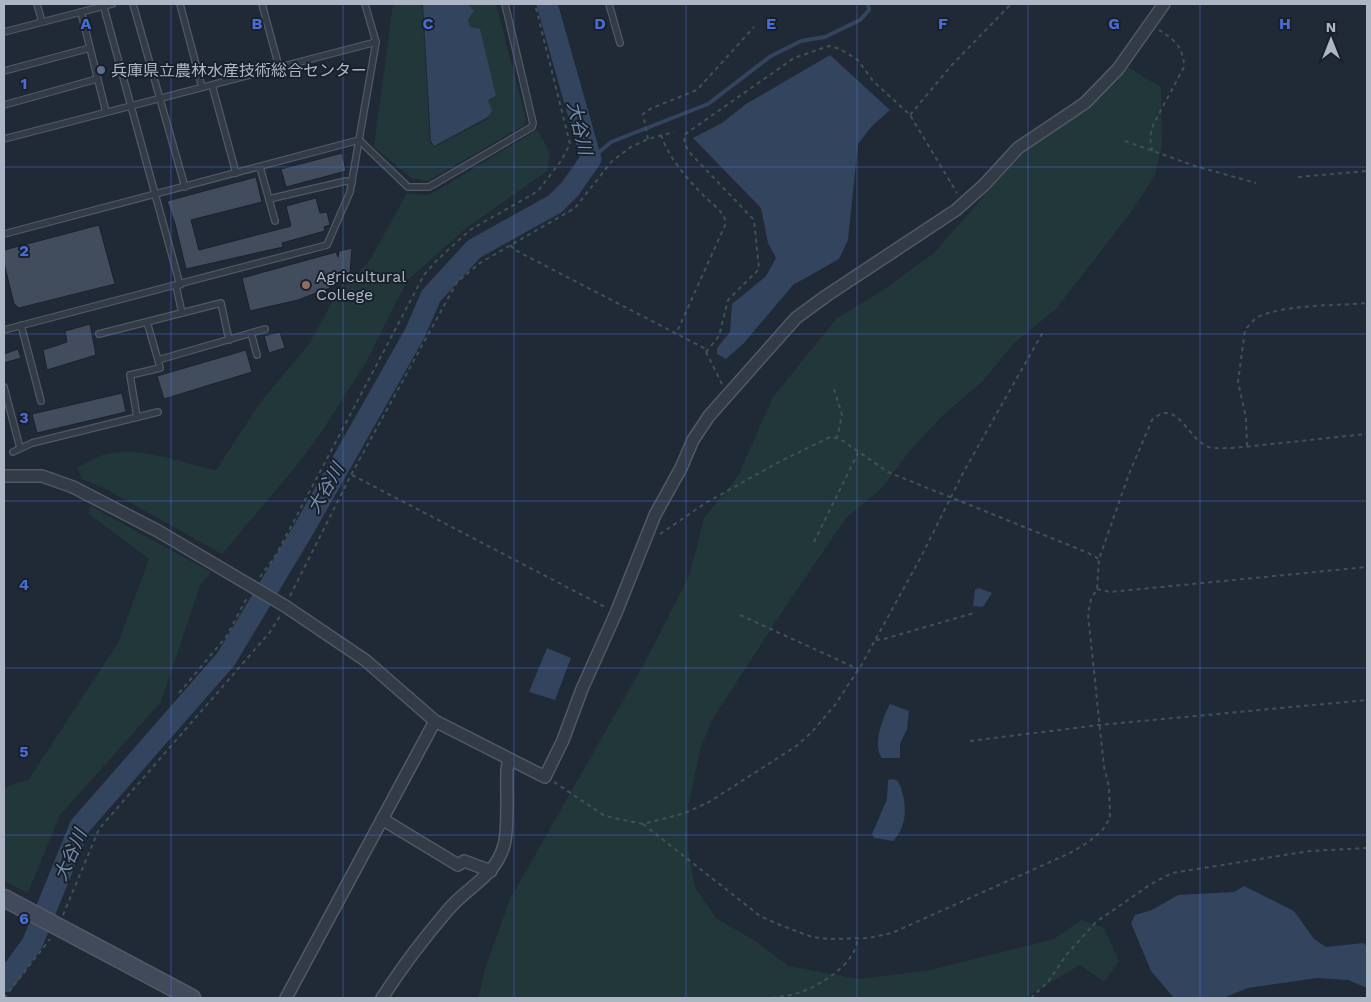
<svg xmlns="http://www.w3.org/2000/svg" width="1371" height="1002" font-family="'Work Sans','Noto Sans JP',sans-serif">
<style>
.green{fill:#223739}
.water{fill:#33445e}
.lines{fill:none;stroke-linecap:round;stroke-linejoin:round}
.stream{stroke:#33445e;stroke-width:4}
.river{stroke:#33445e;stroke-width:21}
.building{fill:#414c5c;stroke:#1b222d}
.lane-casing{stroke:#505965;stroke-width:8}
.street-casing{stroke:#505965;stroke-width:14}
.secondary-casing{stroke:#505965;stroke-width:19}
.path{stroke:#3f5255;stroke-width:2;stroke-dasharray:4 4;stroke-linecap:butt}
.lane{stroke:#333b47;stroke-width:5.5}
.street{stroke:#333b47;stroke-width:11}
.secondary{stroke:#414a5a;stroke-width:16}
.grid{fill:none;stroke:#486dd2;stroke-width:1;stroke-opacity:0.55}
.service-dot{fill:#5c6f8a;stroke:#19202b;stroke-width:2}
.education-dot{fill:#8d6e63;stroke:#19202b;stroke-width:2}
.labels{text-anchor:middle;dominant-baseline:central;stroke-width:4;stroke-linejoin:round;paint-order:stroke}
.poi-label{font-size:16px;fill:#adb6c4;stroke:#19202b;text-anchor:start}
.water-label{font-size:18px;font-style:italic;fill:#748dad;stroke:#19202b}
.grid-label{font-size:16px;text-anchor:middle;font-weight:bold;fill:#486dd2;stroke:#19202b;stroke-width:4;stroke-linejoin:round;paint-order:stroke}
</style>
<rect width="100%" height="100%" fill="#202936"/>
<g class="green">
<polygon points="393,4 422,4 430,143 434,147 488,119 491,112 487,101 496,97 479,30 470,28 468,21 474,12 466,4 496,4 526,119 523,126 428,181 411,178 374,147"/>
<polygon points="1124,65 1161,87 1162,147 1154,177 1132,211 1056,309 1014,343 983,381 943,415 909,452 882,488 846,518 784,609 712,720 701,747 688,807 688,849 695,887 716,918 757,942 788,966 859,979 930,970 1054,939 1081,920 1104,928 1119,961 1104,982 1080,965 1024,998 478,998 486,966 510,899 646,660 689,576 704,518 738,476 773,397 836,319 883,290 934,253 1022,152"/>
<path d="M537 130 550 152 547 171 464 230 407 281 365 364 320 434 294 469 222 554 104 488 82 479 77 468C83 465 90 460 97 457 133 442 180 463 216 470L262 400 309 344 336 295 370 260 407 193 427 195 436 191Z"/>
<polygon points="90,506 211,572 200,586 161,702 60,815 28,893 4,881 4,788 29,779 118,643 149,559 89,514"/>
</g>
<g class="water">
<polygon points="423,4 468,4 474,11 468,20 470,27 480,29 496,96 488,100 492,111 488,117 434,146 431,141"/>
<polygon points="830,55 890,110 872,126 858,144 848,240 839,259 793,285 744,343 726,359 717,354 717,348 730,332 732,304 766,276 776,258 768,243 761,208 693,138 722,123 746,104"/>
<polygon points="979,588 992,593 983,607 973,606 975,590"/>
<polygon points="547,648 571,658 555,700 529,692"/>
<path d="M890 704 909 711 907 729 900 744V758H882C872 745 883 717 890 704Z"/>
<path d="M893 779 898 781C907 800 909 825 893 841L874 838 872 834 887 799 888 780Z"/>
<polygon points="1244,886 1294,911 1314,939 1326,947 1363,943 1367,946 1367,988 1348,980 1317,978 1248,988 1223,998 1174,998 1151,971 1131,923 1135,915 1152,910 1178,895 1234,892"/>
</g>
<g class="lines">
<polyline class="stream" points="591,159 611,142 708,104 771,56 801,41 825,37 860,20 869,10 868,4"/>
<polyline class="river" points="4,982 32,944 80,826 226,659 305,527 415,333 431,296 474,249 555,204 570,189 591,159 547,4"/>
</g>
<g class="building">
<polygon points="342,153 346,171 286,187 281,169"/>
<polygon points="256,177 262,202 191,220 199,250 291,226 286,206 316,198 320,213 327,212 330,225 324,227 325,231 282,243 283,247 186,269 175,224 167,201"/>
<polygon points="99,225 115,284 19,308 14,304 4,263 4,250"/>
<polygon points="352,248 350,273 338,272 340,281 331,283 332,287 298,300 250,311 242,278 336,252 338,257 339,251"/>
<polygon points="90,324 96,355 47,370 43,350 67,342 65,331"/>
<polygon points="280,332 285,348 269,353 264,336"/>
<polygon points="18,349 21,358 4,363 4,354"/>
<polygon points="246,350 252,372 164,399 157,376"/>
<polygon points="122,393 126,412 37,433 32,414"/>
</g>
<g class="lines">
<g class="lane-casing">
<g id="lane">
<polyline points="37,4 42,22"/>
<polyline points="103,4 180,285"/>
<polyline points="133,4 185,187"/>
<polyline points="180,4 202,87"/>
<polyline points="262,4 279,67"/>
<polyline points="609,4 620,43"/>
<polyline points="81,12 106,112"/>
<polyline points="4,32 112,4"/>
<polyline points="4,71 90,48"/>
<polyline points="212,85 236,173"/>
<polyline points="4,105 97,79"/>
<polyline points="4,139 376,42"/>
<polyline points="260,167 275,221"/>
<polyline points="269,199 346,181 352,183"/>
<polyline points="4,234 359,140 408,187 429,187 532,127 533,123 505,4"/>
<polyline points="176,286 182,313"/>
<polyline points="147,322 158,360 265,329"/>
<polyline points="21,325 41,401"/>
<polyline points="4,330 327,245 350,192 376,42 365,4"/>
<polyline points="251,333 257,355"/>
<polyline points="99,334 221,303 229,340"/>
<polyline points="4,387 20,448"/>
<polyline points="137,417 130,375 160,368 158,360"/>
<polyline points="13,452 32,443 158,412"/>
</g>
</g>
<g class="street-casing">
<g id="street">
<polyline points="4,476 42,476 73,487 158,531 285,606 365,660 435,721 545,777 563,740 582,689 616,613 655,515 681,468 693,440 709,416 796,318 826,296 956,210 984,185 1018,148 1085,103 1118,69 1164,4"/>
<polyline points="382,819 458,865 464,861 491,871"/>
<polyline points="286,998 435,721"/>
<path d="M382 998C402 967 424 938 448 910 467 887 496 876 504 845 509 829 506 788 507 769L509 760"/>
</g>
</g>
<g class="secondary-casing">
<polyline id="secondary" points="4,898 192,998"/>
</g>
<g class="path">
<polyline points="910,115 951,66 1011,4"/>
<path d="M661 135C669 159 689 181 707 199 715 206 724 212 726 223L676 334"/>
<polyline points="648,139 643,114 652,108 697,90 754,27"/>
<polyline points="1125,141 1195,166 1256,183"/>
<path d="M1152 151 1150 137 1153 125 1184 67C1184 48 1175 40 1159 30"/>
<polyline points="1298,177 1367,171"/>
<polyline points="511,245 513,249 704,348 722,384"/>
<polyline points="706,352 719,336 728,300 759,269 754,220 691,154 685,145 684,135 794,58 829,46 840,49 858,60 873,81 910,115 957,193"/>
<polyline points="834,389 842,415 837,438"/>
<path d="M1247 446 1246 418 1238 382 1245 330C1250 324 1255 318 1262 315 1295 304 1333 306 1367 303"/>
<polyline points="352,475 605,607"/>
<polyline points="660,534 704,504 777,463 830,437 840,439 888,472 1086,552 1099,559"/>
<polyline points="814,542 858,453"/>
<polyline points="260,577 276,555 424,275 437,260 470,230 538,191 561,161 570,144 535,4"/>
<polyline points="1097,589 1110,592 1367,567"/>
<polyline points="290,596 351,475 457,282 480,263 575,208 612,161 631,147 648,139 674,132"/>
<polyline points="740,615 858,669"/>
<polyline points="876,640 884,639 974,613"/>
<polyline points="179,693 226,637 248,596"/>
<polyline points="970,741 1099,725 1367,700"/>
<polyline points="554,782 605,816 643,824 685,813 709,802 795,747 811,733 835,705 862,664 921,557 963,473 1043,332"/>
<path d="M643 824 760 916 780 925 812 937 829 939 869 938 892 933 1070 853 1087 843 1102 831 1110 818 1109 787 1104 767 1088 614 1091 599 1097 589 1099 559 1129 474 1152 420C1179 395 1189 446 1213 448 1232 449 1252 446 1271 444 1303 441 1335 437 1367 434"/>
<polyline points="63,915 99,829 270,632 280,616"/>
<polyline points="4,998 50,939"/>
<path d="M772 998C783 996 796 995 806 990 824 983 857 961 857 940"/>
<polyline points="1031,998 1048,982 1067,954 1096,922 1151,884 1172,873 1310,851 1367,848"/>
</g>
<use href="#lane" class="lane"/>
<use href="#street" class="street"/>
<use href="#secondary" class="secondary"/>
</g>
<path class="grid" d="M171 4V998M343 4V998M514 4V998M686 4V998M857 4V998M1028 4V998M1200 4V998M4 167H1367M4 334H1367M4 501H1367M4 668H1367M4 835H1367"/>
<circle class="service-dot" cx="101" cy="70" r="5"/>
<circle class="education-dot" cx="306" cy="285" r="5"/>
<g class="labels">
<g class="poi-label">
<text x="111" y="70">兵庫県立農林水産技術総合センター</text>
<text x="316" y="276">Agricultural<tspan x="316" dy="18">College</tspan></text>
</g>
<g class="water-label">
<text transform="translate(580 128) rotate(77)">大谷川</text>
<text transform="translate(325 488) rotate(-60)">大谷川</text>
<text transform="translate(70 855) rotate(-66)">大谷川</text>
</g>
</g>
<g class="grid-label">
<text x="86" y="29">A</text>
<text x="257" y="29">B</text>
<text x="428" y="29">C</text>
<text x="600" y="29">D</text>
<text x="771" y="29">E</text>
<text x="943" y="29">F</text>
<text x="1114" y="29">G</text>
<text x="1285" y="29">H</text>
<text x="24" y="89">1</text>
<text x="24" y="256">2</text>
<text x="24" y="423">3</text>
<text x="24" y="590">4</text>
<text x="24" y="757">5</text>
<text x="24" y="924">6</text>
</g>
<rect width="1371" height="1002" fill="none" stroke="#adb6c4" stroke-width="10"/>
<g transform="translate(1331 40)" stroke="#19202b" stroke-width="4" paint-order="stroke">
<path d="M0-4L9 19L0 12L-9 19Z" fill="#adb6c4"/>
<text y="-8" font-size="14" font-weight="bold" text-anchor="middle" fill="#adb6c4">N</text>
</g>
</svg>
